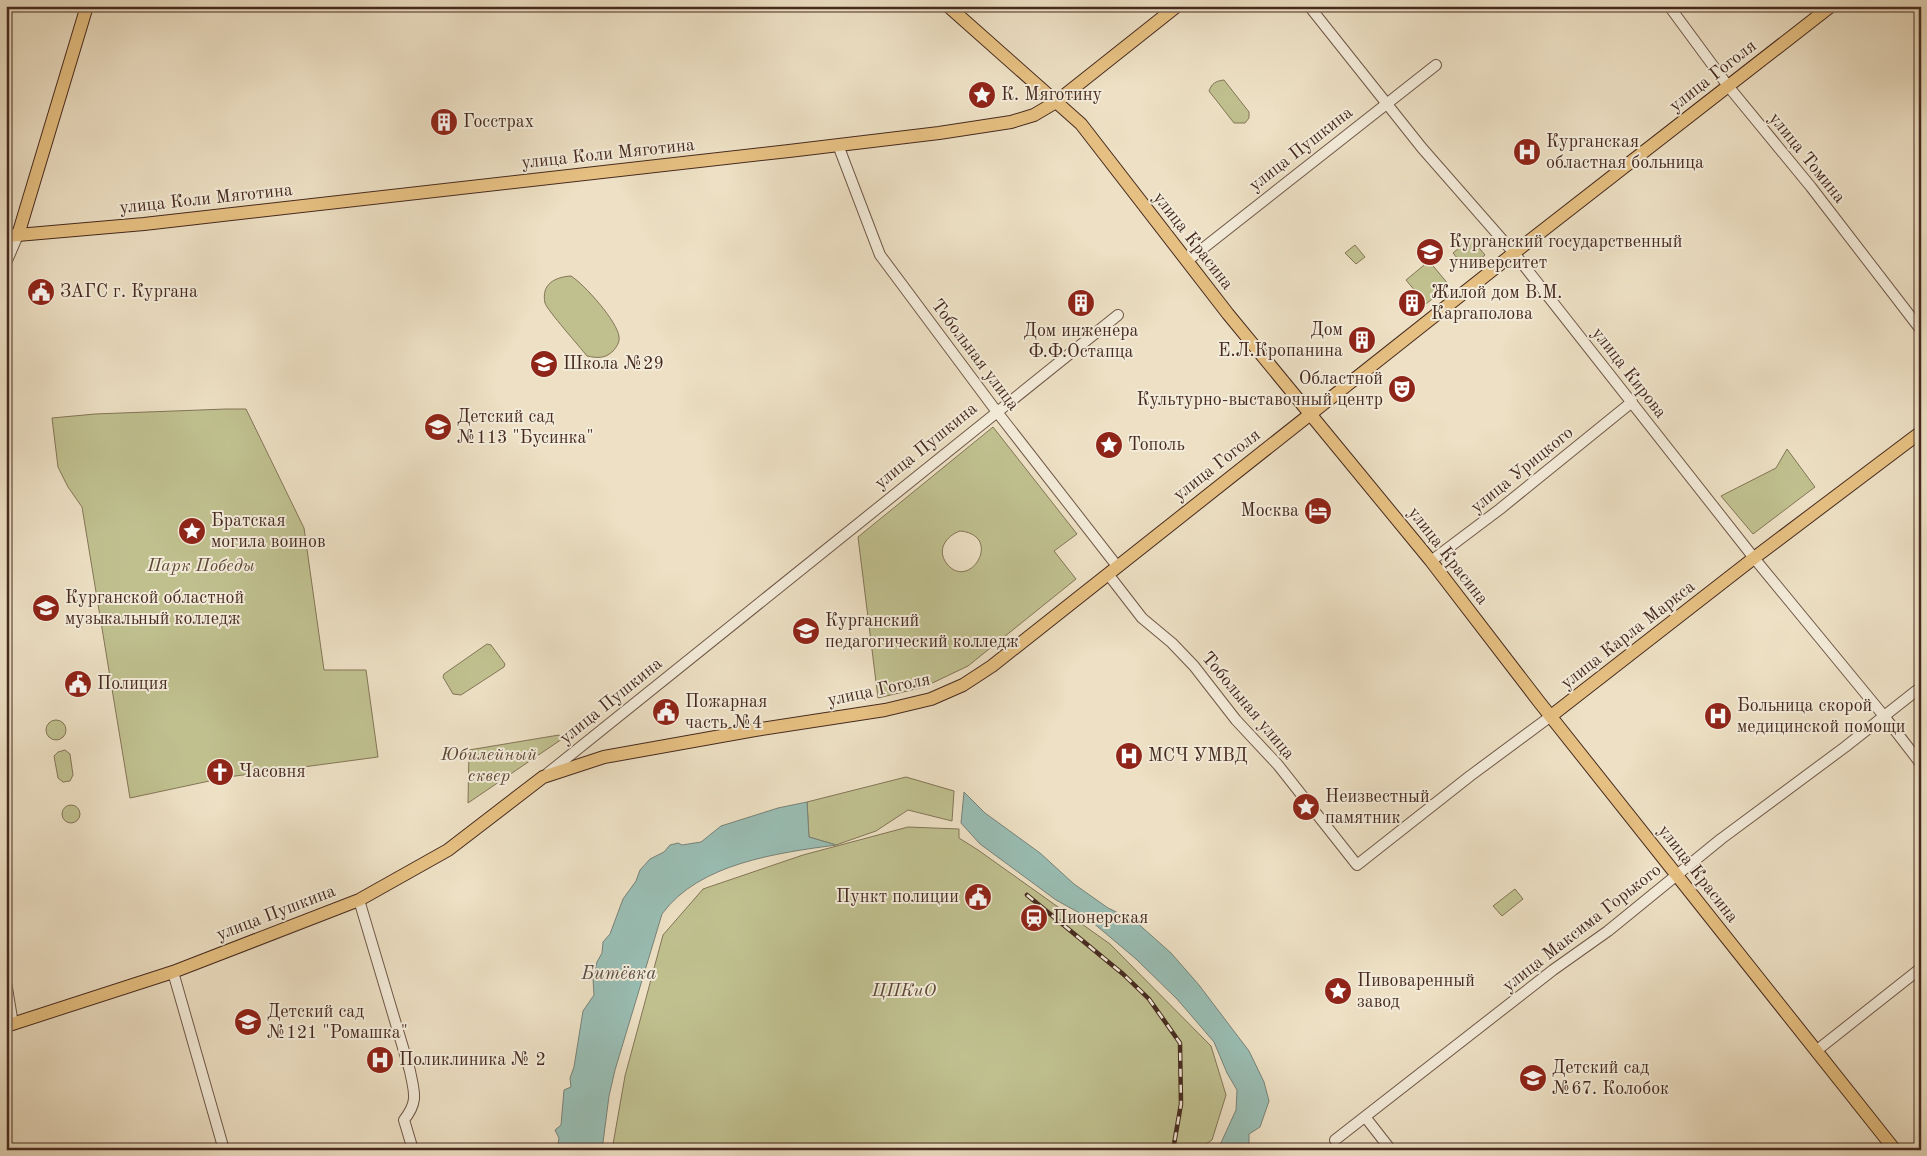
<svg xmlns="http://www.w3.org/2000/svg" width="1927" height="1156" font-family="'Old Standard TT',serif">
<style>
.green{fill:#c0c08f;stroke:#837557;fill-rule:evenodd}
.water{fill:#99bdb3;stroke:#788278}
.lines{fill:none;stroke-linecap:round;stroke-linejoin:round}
.minor-casing{stroke:#705848;stroke-width:12}
.major-casing{stroke:#462a1f;stroke-width:14}
.minor{stroke:#f3ebd9;stroke-width:10}
.major{stroke:#e6c082;stroke-width:12}
.rail-casing{stroke:#462a1f;stroke-width:4.5}
.rail{stroke:#f3ebd9;stroke-width:2.5;stroke-dasharray:8;stroke-linecap:butt}
.labels{text-anchor:middle;dominant-baseline:central;stroke-width:4;stroke-linejoin:round;paint-order:stroke}
.street-label{font-size:18px;fill:#462a1f;stroke:#f3ebd9}
.poi-label{font-size:18px;fill:#462a1f;stroke:#f3ebd9;text-anchor:start}
.park-label{font-size:18px;font-style:italic;fill:#5e4835;stroke:#f3ebd9}
.water-label{font-size:19px;font-style:italic;fill:#5b4f44;stroke:#f3ebd9}
</style>
<rect width="100%" height="100%" fill="#ede0c4"/>
<filter id="stains"><feTurbulence type="fractalNoise" baseFrequency=".004" numOctaves="4"/><feColorMatrix values="0 0 0 0 .2 0 0 0 0 .09 0 0 0 0 .02 0 0 0 .5 -.17"/></filter>
<radialGradient id="worn" r=".72"><stop offset=".6" stop-color="#630" stop-opacity="0"/><stop offset="1" stop-color="#630" stop-opacity=".3"/></radialGradient>
<g class="green">
<path d="M1224 80 1249 112V118L1245 123H1234L1209 91C1212 83 1216 81 1224 80Z"/>
<polygon points="1471,238 1485,255 1467,270 1453,253"/>
<polygon points="1355,245 1365,257 1356,264 1345,253"/>
<polygon points="1429,261 1449,285 1426,304 1406,280"/>
<path d="M571 276C584 284 618 322 619 337 620 342 616 348 613 351 605 359 597 358 587 356 580 347 547 310 545 303 541 284 555 277 571 276Z"/>
<polygon points="226,409 246,409 304,528 324,670 366,670 378,757 228,777 130,798 82,507 68,487 58,467 52,418 95,414"/>
<path d="M993 427 1077 534 1054 551 1076 579 968 666 924 687 878 698 858 537ZM960 531C1004 535 970 592 947 564 936 550 946 536 960 531Z"/>
<polygon points="1787,449 1815,487 1753,534 1721,496 1776,468"/>
<polygon points="487,644 491,645 505,664 504,667 461,695 453,694 443,677 444,674"/>
<circle cx="56" cy="730" r="10"/>
<polygon points="559,735 562,739 468,803 469,750"/>
<polygon points="65,750 70,754 73,775 70,781 63,782 58,778 54,756 58,752"/>
<polygon points="906,777 954,791 952,821 908,810 876,831 836,845 809,837 807,802"/>
<circle cx="71" cy="814" r="9"/>
<polygon points="908,827 959,829 959,838 978,850 1110,944 1211,1046 1226,1095 1212,1140 1197,1150 612,1150 625,1076 663,935 703,889 803,855"/>
<polygon points="1515,889 1523,899 1502,916 1493,906"/>
</g>
<g class="water">
<polygon points="964,792 985,813 1040,853 1074,884 1108,908 1135,921 1171,953 1199,985 1249,1051 1264,1082 1269,1101 1260,1127 1249,1134 1249,1150 1215,1150 1220,1145 1236,1110 1237,1090 1227,1073 1214,1042 1177,999 1136,959 1085,916 1056,900 980,844 961,823"/>
<path d="M807 802 809 837 836 845C778 853 699 863 662 914L615 1070 609 1096 602 1150H557L559 1138 555 1130 561 1125 564 1090 571 1087 570 1078 574 1067 583 1011 594 995 593 979 597 962 602 953 603 942 610 934 623 899 636 881 640 870 650 859 664 852 670 845 678 843 682 845 701 842 721 826 778 808Z"/>
</g>
<g class="lines">
<g class="minor-casing">
<g id="minor">
<polyline points="1309,6 1422,148 1514,253 1754,558 1884,716 1921,764"/>
<polyline points="1669,6 1728,86 1811,187 1921,330"/>
<polyline points="838,145 880,255 997,412 1117,566"/>
<polyline points="1187,261 1436,65"/>
<polyline points="6,263 18,235"/>
<polyline points="1431,561 1500,509 1632,402"/>
<polyline points="1108,574 1142,618 1172,643 1194,666 1236,720 1278,765 1357,865 1470,776 1551,716"/>
<polyline points="548,773 1118,315"/>
<path d="M359 900 410 1071C414 1092 419 1101 404 1120L413 1150"/>
<polyline points="173,972 224,1150"/>
<polyline points="6,982 13,1024"/>
<polyline points="1816,1051 1921,968"/>
<polyline points="1366,1118 1391,1150"/>
<polyline points="1335,1140 1553,970 1608,931 1721,839 1845,747 1921,687"/>
</g>
</g>
<g class="major-casing">
<g id="major">
<polyline points="948,6 1081,124 1228,314 1431,561 1540,703 1895,1150"/>
<polyline points="18,235 87,6"/>
<polyline points="6,236 144,224 789,151 939,133 1011,122 1034,115 1056,102 1177,6"/>
<polyline points="1551,716 1754,558 1921,432"/>
<polyline points="6,1026 173,972 359,900 448,850 543,777 604,757 755,730 885,710 931,699 963,685 992,666 1514,253 1831,6"/>
</g>
</g>
<use href="#minor" class="minor"/>
<use href="#major" class="major"/>
<g class="rail-casing">
<polyline id="rail" points="1027,895 1123,974 1149,999 1180,1043 1181,1104 1173,1150"/>
</g>
<use href="#rail" class="rail"/>
</g>
<defs>
<g id="sight-disc" transform="scale(1.4375)"><circle r="9.5" fill="#8f2418" stroke="#f3ebd9"/><path d="M0-6L1.8-2.2L6-1.7L2.9 1.2L3.7 5.4L0 3.3L-3.7 5.4L-2.9 1.2L-6-1.7L-1.8-2.2Z" fill="#fff"/></g>
<g id="building-disc" transform="scale(1.4375)"><circle r="9.5" fill="#8f2418" stroke="#f3ebd9"/><path d="M-4-6H4V6H1V3H-1V6H-4ZM-2.5-4.3h1.7v1.8h-1.7ZM.8-4.3h1.7v1.8H.8ZM-2.5-1h1.7V.8h-1.7ZM.8-1h1.7V.8H.8Z" fill="#fff"/></g>
<g id="hospital-disc" transform="scale(1.4375)"><circle r="9.5" fill="#8f2418" stroke="#f3ebd9"/><path d="M-5-5h3v3.5h4V-5h3V5h-3V1.5h-4V5h-3Z" fill="#fff"/></g>
<g id="university-disc" transform="scale(1.4375)"><circle r="9.5" fill="#8f2418" stroke="#f3ebd9"/><path d="M0-5L7-2L0 1L-7-2ZM-4 1L0 2.5L4 1V4Q0 6-4 4Z" fill="#fff"/></g>
<g id="civic-disc" transform="scale(1.4375)"><circle r="9.5" fill="#8f2418" stroke="#f3ebd9"/><path d="M-.6-6.5H3V-4.5H.6V-3L4-1V1h2V6H-6V1h2V-1L-.6-3ZM-1.2 2.5V6h2.4V2.5Z" fill="#fff"/></g>
<g id="school-disc" transform="scale(1.4375)"><circle r="9.5" fill="#8f2418" stroke="#f3ebd9"/><path d="M0-5L7-2L0 1L-7-2ZM-4 1L0 2.5L4 1V4Q0 6-4 4Z" fill="#fff"/></g>
<g id="theatre-disc" transform="scale(1.4375)"><circle r="9.5" fill="#8f2418" stroke="#f3ebd9"/><path d="M-5-5.5Q0-4 5-5.5V0Q5 5 0 6Q-5 5-5 0ZM-3.3-2.5H-1v1.5H-3.3ZM1-2.5H3.3v1.5H1ZM-2.8 1Q0 5.5 2.8 1Z" fill="#fff"/></g>
<g id="hotel-disc" transform="scale(1.4375)"><circle r="9.5" fill="#8f2418" stroke="#f3ebd9"/><path d="M-6-4.5h1.5V1H6V5H4.5V3h-9V5H-6ZM-4 0a1.8 1.8 0 1 1 3.6 0ZM.5 0V-2.5h3Q6-2.5 6 0Z" fill="#fff"/></g>
<g id="church-disc" transform="scale(1.4375)"><circle r="9.5" fill="#8f2418" stroke="#f3ebd9"/><path d="M-1.2-6h2.4v3.5h3.3v2.4h-3.3V6h-2.4V-.1h-3.3v-2.4h3.3Z" fill="#fff"/></g>
<g id="station-disc" transform="scale(1.4375)"><circle r="9.5" fill="#8f2418" stroke="#f3ebd9"/><path d="M-3-6H3Q5-6 5-4V2Q5 4 3 4L4.5 6H3L1.5 4h-3L-3 6H-4.5L-3 4Q-5 4-5 2V-4Q-5-6-3-6ZM-3.5-4v3h7v-3ZM-3.5 1v1.5H-2V1ZM2 1v1.5H3.5V1Z" fill="#fff"/></g>
</defs>
<g fill-rule="evenodd">
<use href="#sight-disc" x="982" y="95"/>
<use href="#building-disc" x="444" y="122"/>
<use href="#hospital-disc" x="1527" y="152"/>
<use href="#university-disc" x="1430" y="252"/>
<use href="#civic-disc" x="41" y="292"/>
<use href="#building-disc" x="1081" y="303"/>
<use href="#building-disc" x="1412" y="303"/>
<use href="#building-disc" x="1362" y="340"/>
<use href="#school-disc" x="544" y="364"/>
<use href="#theatre-disc" x="1402" y="389"/>
<use href="#school-disc" x="438" y="427"/>
<use href="#sight-disc" x="1109" y="445"/>
<use href="#hotel-disc" x="1318" y="511"/>
<use href="#sight-disc" x="192" y="531"/>
<use href="#university-disc" x="46" y="608"/>
<use href="#university-disc" x="806" y="631"/>
<use href="#civic-disc" x="78" y="684"/>
<use href="#civic-disc" x="666" y="712"/>
<use href="#hospital-disc" x="1718" y="716"/>
<use href="#hospital-disc" x="1129" y="756"/>
<use href="#church-disc" x="220" y="772"/>
<use href="#sight-disc" x="1306" y="807"/>
<use href="#civic-disc" x="978" y="897"/>
<use href="#station-disc" x="1034" y="918"/>
<use href="#sight-disc" x="1338" y="991"/>
<use href="#school-disc" x="248" y="1022"/>
<use href="#hospital-disc" x="380" y="1060"/>
<use href="#school-disc" x="1533" y="1078"/>
</g>
<g class="labels">
<g class="street-label">
<text transform="translate(1713 76) rotate(-38)">улица Гоголя</text>
<text transform="translate(1301 149) rotate(-38)">улица Пушкина</text>
<text transform="translate(608 154) rotate(-6)">улица Коли Мяготина</text>
<text transform="translate(1807 158) rotate(51)">улица Томина</text>
<text transform="translate(206 199) rotate(-6)">улица Коли Мяготина</text>
<text transform="translate(1193 241) rotate(52)">улица Красина</text>
<text transform="translate(975 355) rotate(53)">Тобольная улица</text>
<text transform="translate(1629 373) rotate(52)">улица Кирова</text>
<text transform="translate(926 446) rotate(-39)">улица Пушкина</text>
<text transform="translate(1217 465) rotate(-38)">улица Гоголя</text>
<text transform="translate(1522 470) rotate(-39)">улица Урицкого</text>
<text transform="translate(1448 556) rotate(52)">улица Красина</text>
<text transform="translate(1628 635) rotate(-38)">улица Карла Маркса</text>
<text transform="translate(879 690) rotate(-12)">улица Гоголя</text>
<text transform="translate(611 701) rotate(-39)">улица Пушкина</text>
<text transform="translate(1248 706) rotate(50)">Тобольная улица</text>
<text transform="translate(1698 874) rotate(52)">улица Красина</text>
<text transform="translate(276 913) rotate(-21)">улица Пушкина</text>
<text transform="translate(1582 928) rotate(-38)">улица Максима Горького</text>
</g>
<g class="poi-label">
<text x="1001" y="95">К. Мяготину</text>
<text x="463" y="122">Госстрах</text>
<text x="1546" y="142">Курганская<tspan x="1546" dy="21">областная больница</tspan></text>
<text x="1449" y="242">Курганский государственный<tspan x="1449" dy="21">университет</tspan></text>
<text x="60" y="292">ЗАГС г. Кургана</text>
<text x="1431" y="293">Жилой дом В.М.<tspan x="1431" dy="21">Каргаполова</tspan></text>
<text x="1343" y="330" text-anchor="end">Дом<tspan x="1343" dy="21">Е.Л.Кропанина</tspan></text>
<text x="1081" y="331" text-anchor="middle">Дом инженера<tspan x="1081" dy="21">Ф.Ф.Остапца</tspan></text>
<text x="563" y="364">Школа №29</text>
<text x="1383" y="379" text-anchor="end">Областной<tspan x="1383" dy="21">Культурно-выставочный центр</tspan></text>
<text x="457" y="417">Детский сад<tspan x="457" dy="21">№113 "Бусинка"</tspan></text>
<text x="1128" y="445">Тополь</text>
<text x="1299" y="511" text-anchor="end">Москва</text>
<text x="211" y="521">Братская<tspan x="211" dy="21">могила воинов</tspan></text>
<text x="65" y="598">Курганской областной<tspan x="65" dy="21">музыкальный колледж</tspan></text>
<text x="825" y="621">Курганский<tspan x="825" dy="21">педагогический колледж</tspan></text>
<text x="97" y="684">Полиция</text>
<text x="685" y="702">Пожарная<tspan x="685" dy="21">часть №4</tspan></text>
<text x="1737" y="706">Больница скорой<tspan x="1737" dy="21">медицинской помощи</tspan></text>
<text x="1148" y="756">МСЧ УМВД</text>
<text x="239" y="772">Часовня</text>
<text x="1325" y="797">Неизвестный<tspan x="1325" dy="21">памятник</tspan></text>
<text x="959" y="897" text-anchor="end">Пункт полиции</text>
<text x="1053" y="918">Пионерская</text>
<text x="1357" y="981">Пивоваренный<tspan x="1357" dy="21">завод</tspan></text>
<text x="267" y="1012">Детский сад<tspan x="267" dy="21">№121 "Ромашка"</tspan></text>
<text x="399" y="1060">Поликлиника № 2</text>
<text x="1552" y="1068">Детский сад<tspan x="1552" dy="21">№67. Колобок</tspan></text>
</g>
<g class="park-label">
<text x="201" y="566">Парк Победы</text>
<text x="489" y="755">Юбилейный<tspan x="489" dy="21">сквер</tspan></text>
<text x="904" y="991">ЦПКиО</text>
</g>
<g class="water-label">
<text x="619" y="974">Битёвка</text>
</g>
</g>
<rect width="1927" height="1156" fill="none" stroke="#ede0c4" stroke-width="25"/>
<rect x="8" y="8" width="1912" height="1141" fill="none" stroke="#462a1f" stroke-width="2.5"/>
<rect x="12" y="12" width="1902" height="1131" fill="none" stroke="#462a1f"/>
<rect width="100%" height="100%" filter="url(#stains)"/>
<rect width="100%" height="100%" fill="url(#worn)"/>
</svg>
